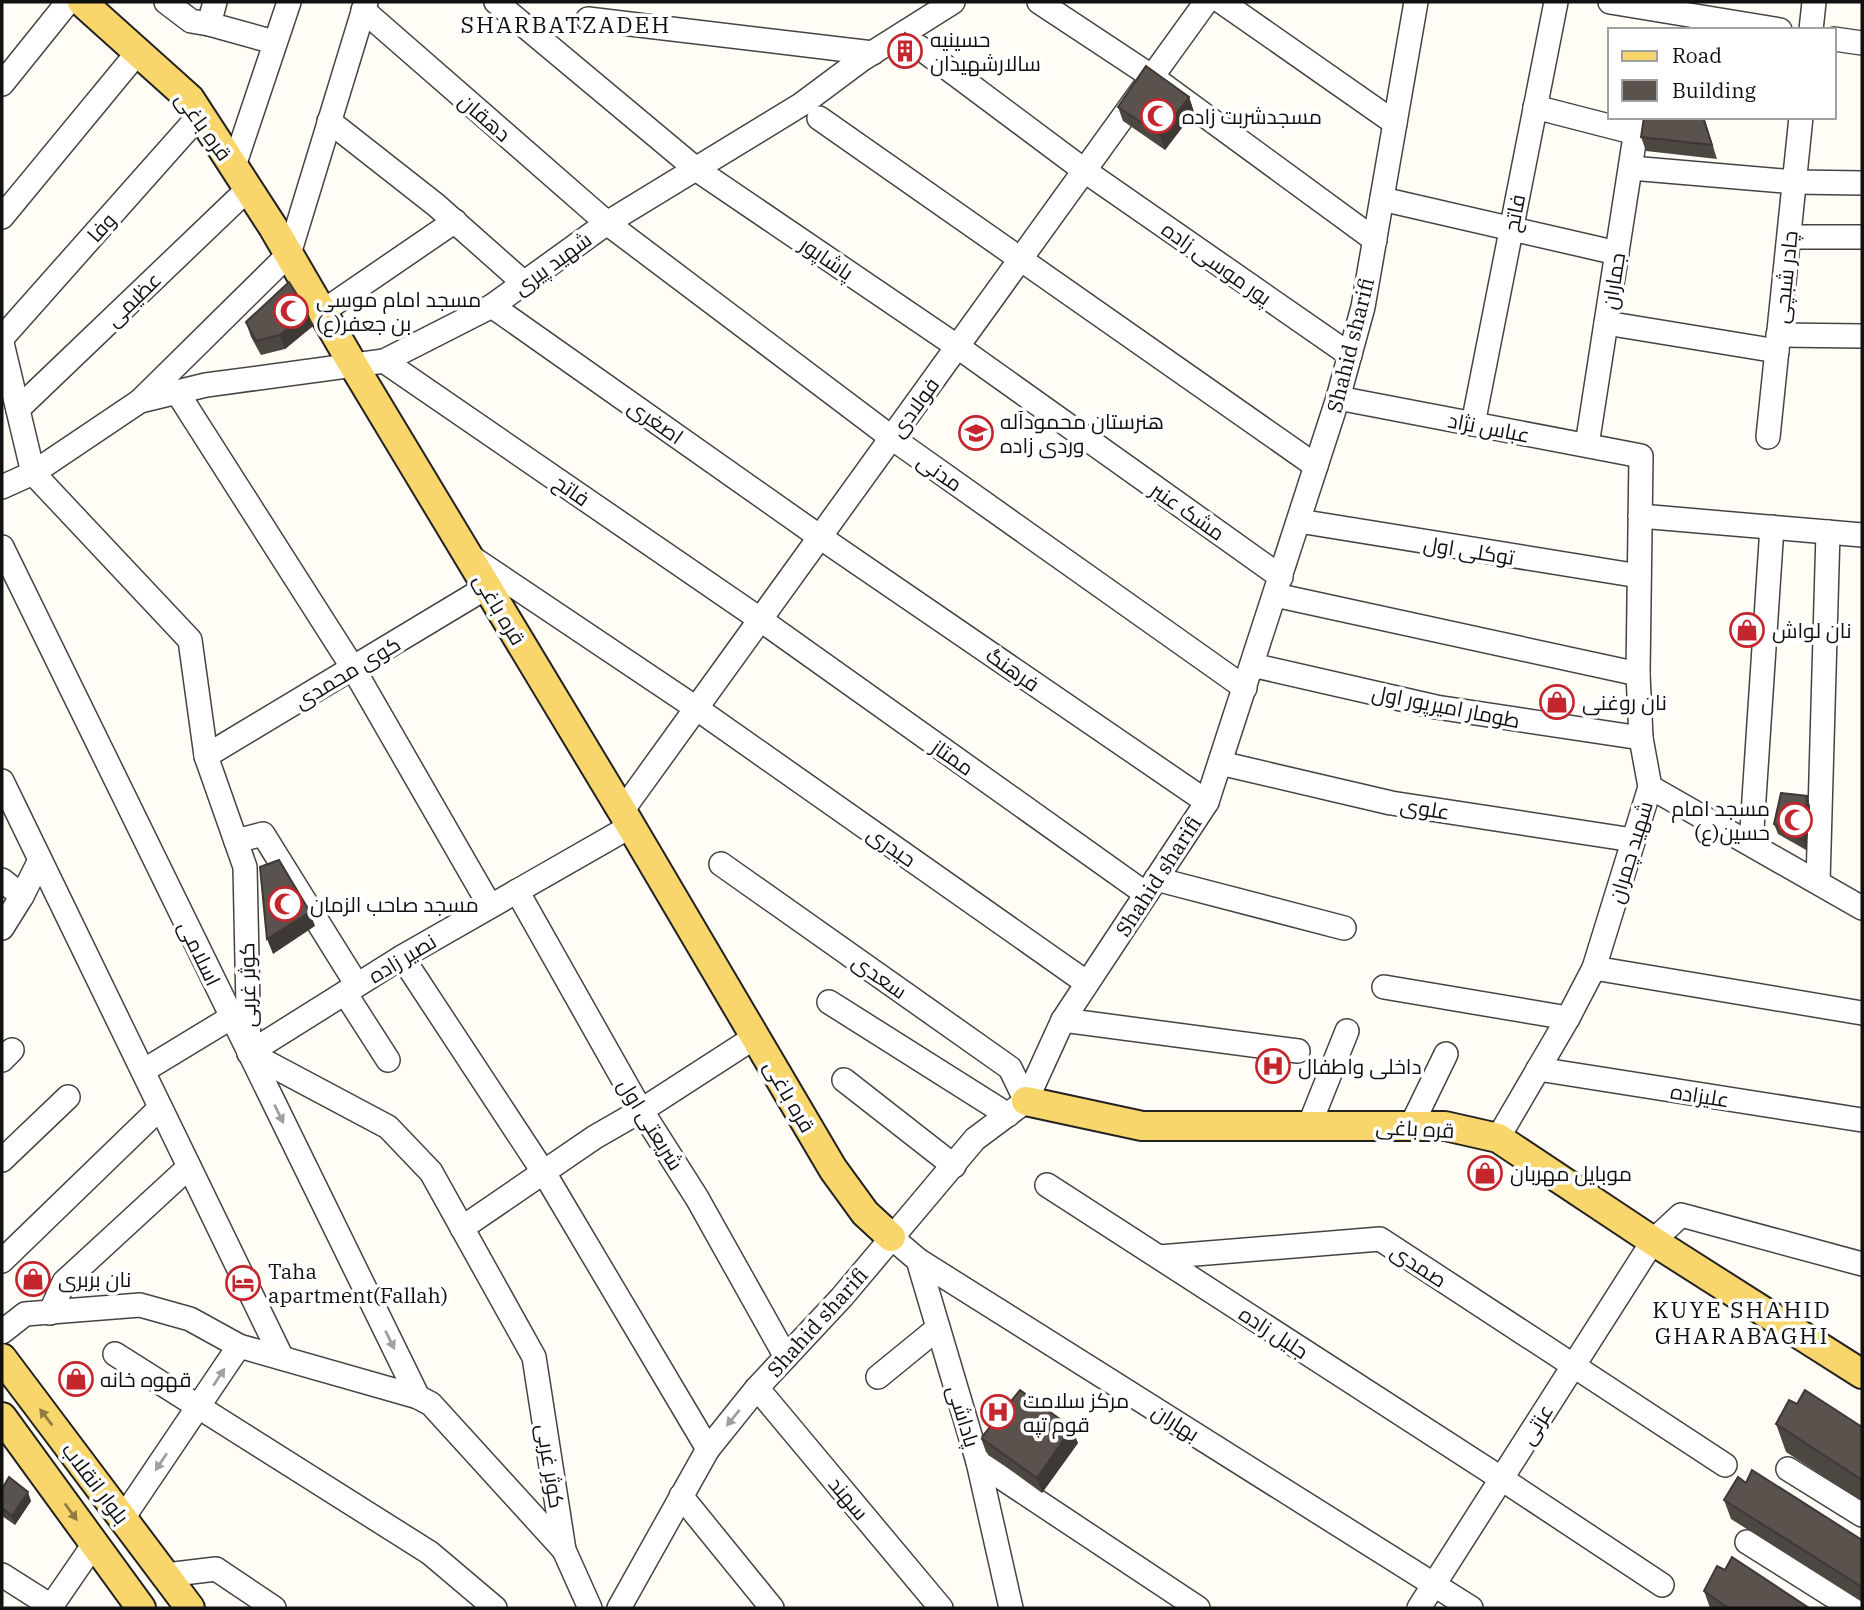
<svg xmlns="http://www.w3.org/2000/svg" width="1864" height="1610" font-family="'IBM Plex Serif',Cairo,serif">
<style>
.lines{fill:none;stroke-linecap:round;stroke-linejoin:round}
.minor-casing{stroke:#444;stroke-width:26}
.major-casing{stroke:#222;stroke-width:32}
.minor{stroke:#fff;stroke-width:23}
.major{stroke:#f9d66b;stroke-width:28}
.wall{fill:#4d4742}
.shaded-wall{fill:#3f3936}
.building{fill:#5a524d;stroke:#3f3936;stroke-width:2}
.oneway{fill:#a0a0a0}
.oneway2{fill:#917d42}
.labels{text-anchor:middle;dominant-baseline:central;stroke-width:7;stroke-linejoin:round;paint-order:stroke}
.poi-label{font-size:21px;fill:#111;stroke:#fff;text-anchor:start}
.street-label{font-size:21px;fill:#111;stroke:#fff}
.neighbourhood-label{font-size:23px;letter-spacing:2px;fill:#111;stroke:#fff}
</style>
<rect width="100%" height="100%" fill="#fffdf5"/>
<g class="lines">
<g class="minor-casing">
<g id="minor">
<polyline points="166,2 191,21 209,24"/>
<polyline points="215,2 209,24 274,42"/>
<polyline points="496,2 696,169 958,347 1281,577"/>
<polyline points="1039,2 1151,76 1375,240"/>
<polyline points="1222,2 1395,123"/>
<polyline points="1610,2 1780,30"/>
<polyline points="363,10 607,223 892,438 1245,688"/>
<polyline points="588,19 873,53"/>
<polyline points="1811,30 1814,2"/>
<polyline points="1834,39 1862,43"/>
<polyline points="919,47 1085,171 1350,355"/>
<polyline points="2,84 68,2"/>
<polyline points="1535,107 1636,133"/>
<polyline points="819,118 1316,466"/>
<polyline points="329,121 436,205 524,283"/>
<polyline points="234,166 289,2"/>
<polyline points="1631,168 1795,182 1862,183"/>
<polyline points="1382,199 1617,253"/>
<polyline points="2,217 138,52"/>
<polyline points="1789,237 1862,237"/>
<polyline points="492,306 820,537 1207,802"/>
<polyline points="322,312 455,221"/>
<polyline points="1606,323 1777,351"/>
<polyline points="1778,335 1862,336"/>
<polyline points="2,338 200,115"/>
<polyline points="2,343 33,473 190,640 206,756 245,867 249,1053 388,1127 431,1172 534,1357 564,1550 590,1608"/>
<polyline points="384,361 761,620 1146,894"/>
<polyline points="177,392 353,668 490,906"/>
<polyline points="1338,398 1641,456 1638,674 1641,738 1650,787 1594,968 1568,1018 1498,1138"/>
<polyline points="140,401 289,254 366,2"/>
<polyline points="18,409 248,189"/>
<polyline points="1473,424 1556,2"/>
<polyline points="1768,437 1801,117"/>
<polyline points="1587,445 1638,117"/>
<polyline points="2,487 33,473 140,401 206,385 384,361 492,306 607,223 802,104 861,60 953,2"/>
<polyline points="1640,516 1862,535"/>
<polyline points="1299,521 1639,576"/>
<polyline points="2,547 418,1397"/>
<polyline points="471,557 696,708 1087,983"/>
<polyline points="1275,595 1638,674"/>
<polyline points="1252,665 1436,707 1641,738"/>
<polyline points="206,756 487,587"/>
<polyline points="1220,763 1391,803 1633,840"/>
<polyline points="2,781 282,1358"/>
<polyline points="1650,787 1862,908"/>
<polyline points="622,811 1206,2"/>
<polyline points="236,841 263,834 357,985"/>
<polyline points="1751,844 1772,527"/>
<polyline points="721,864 1010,1068 1026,1101"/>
<polyline points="1156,879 1344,928"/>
<polyline points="2,880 22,896"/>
<polyline points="1818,882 1828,532"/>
<polyline points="517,891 636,1102 697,1198 786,1357"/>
<polyline points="2,928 22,896 40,860"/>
<polyline points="402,957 546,1176 708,1449"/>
<polyline points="1594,968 1862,1013"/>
<polyline points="1384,987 1568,1018"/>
<polyline points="345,993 388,1060"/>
<polyline points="829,1002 1008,1115"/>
<polyline points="1063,1020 1298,1051"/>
<polyline points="249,1053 402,957 631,826"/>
<polyline points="2,1060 12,1050"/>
<polyline points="1538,1069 1862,1120"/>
<polyline points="143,1071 232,1017"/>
<polyline points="844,1080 954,1166"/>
<polyline points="1309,1126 1347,1031"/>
<polyline points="1411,1126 1446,1054"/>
<polyline points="2,1160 68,1097"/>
<polyline points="1047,1185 1502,1479 1662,1585"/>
<polyline points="462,1228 595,1137 642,1110 755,1037"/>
<polyline points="891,1237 918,1260 978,1462 1011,1608"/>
<polyline points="1159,1257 1380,1239 1725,1465"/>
<polyline points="918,1260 1471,1608"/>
<polyline points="2,1261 160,1108"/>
<polyline points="50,1313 64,1282 189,1167"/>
<polyline points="2,1332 25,1314 140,1305 190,1319 239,1346 418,1397 431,1404 564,1550"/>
<polyline points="115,1354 430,1553 495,1608"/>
<polyline points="878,1377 938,1328"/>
<polyline points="757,1388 941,1608"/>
<polyline points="978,1462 1198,1608"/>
<polyline points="1788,1469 1862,1515"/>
<polyline points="681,1496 772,1608"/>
<polyline points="123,1518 239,1346"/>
<polyline points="1747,1542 1852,1608"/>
<polyline points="2,1575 51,1606"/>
<polyline points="166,1575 216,1569 274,1608"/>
<polyline points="50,1608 94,1544"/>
<polyline points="619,1608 708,1449 757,1388 842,1297 975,1139 1026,1101 1063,1020 1207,802 1338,398 1363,307 1416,2"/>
<polyline points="1419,1608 1653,1241 1681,1215 1862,1264"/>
</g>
</g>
<g class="major-casing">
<g id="major">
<polyline points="82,2 190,99 273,227 352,363 622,811 833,1169 865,1213 891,1237"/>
<polyline points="1026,1101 1142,1126 1445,1126 1498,1138 1653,1241 1862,1374"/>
<polyline points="2,1358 190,1608"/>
<polyline points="2,1417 141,1608"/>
</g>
</g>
<use href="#minor" class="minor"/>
<use href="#major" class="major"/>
</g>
<g class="wall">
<polygon points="917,44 904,66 892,58 890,54"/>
<polygon points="1189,97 1194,112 1165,150 1123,121 1118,107"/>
<polygon points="1644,117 1704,117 1717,159 1646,151 1641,137"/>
<polygon points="246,322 313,326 285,349 261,355 251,337"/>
<polygon points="1810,806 1806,850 1778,834 1774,824"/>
<polygon points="40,1267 42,1272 38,1288 24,1286 23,1281"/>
<polygon points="1797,1404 1862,1427 1862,1501 1786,1452 1776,1424"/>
<polygon points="981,1438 1078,1443 1042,1493 986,1452"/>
<polygon points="1746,1483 1862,1540 1862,1602 1731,1519 1724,1500"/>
<polygon points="2,1489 31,1501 15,1525 2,1516"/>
<polygon points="1704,1591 1809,1608 1710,1608"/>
</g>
<g class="shaded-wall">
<polygon points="915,40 917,44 904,66 902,61"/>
<polygon points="1189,97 1194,112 1165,150 1160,135"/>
<polygon points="308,312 313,326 285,349 280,335"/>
<polygon points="1807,796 1810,806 1806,850 1803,840"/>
<polygon points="310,912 315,926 273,954 267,939"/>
<polygon points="40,1267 42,1272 38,1288 36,1283"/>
<polygon points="1072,1428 1078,1443 1042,1493 1037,1478"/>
<polygon points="28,1492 31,1501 15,1525 12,1516"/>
</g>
<g class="building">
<polygon points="905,33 915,40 902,61 890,54"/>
<polygon points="1146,66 1189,97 1160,135 1118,107"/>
<polygon points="1644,117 1703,117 1712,145 1641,137"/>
<polygon points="289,282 308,312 280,335 256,341 246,322"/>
<polygon points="1781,793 1807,796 1803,840 1774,824"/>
<polygon points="279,860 310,912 267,939 260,867"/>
<polygon points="28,1264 40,1267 36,1283 23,1281"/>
<polygon points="1020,1390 1072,1428 1037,1478 981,1438"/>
<polygon points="1805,1390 1862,1427 1862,1480 1776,1424 1789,1400 1797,1404"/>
<polygon points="1752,1470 1862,1540 1862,1587 1724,1500 1738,1477 1746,1483"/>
<polygon points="9,1477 28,1492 12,1516 2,1508 2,1489"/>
<polygon points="1732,1557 1809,1608 1728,1608 1704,1591 1717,1566 1725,1570"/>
</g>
<defs><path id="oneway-solid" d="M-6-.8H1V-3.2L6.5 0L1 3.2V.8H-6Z" transform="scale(1.75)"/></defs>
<g class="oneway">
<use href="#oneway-solid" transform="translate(279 1114) rotate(64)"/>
<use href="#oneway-solid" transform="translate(390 1340) rotate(64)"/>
<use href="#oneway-solid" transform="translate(219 1377) rotate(-57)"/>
<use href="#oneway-solid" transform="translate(733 1418) rotate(129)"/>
<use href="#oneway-solid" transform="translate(161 1462) rotate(124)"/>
</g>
<g class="oneway2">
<use href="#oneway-solid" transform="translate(46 1417) rotate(-127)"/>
<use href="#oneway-solid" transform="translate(71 1512) rotate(54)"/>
</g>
<defs>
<g id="building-ring" transform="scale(1.75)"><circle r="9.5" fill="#fff" stroke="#c4262e" stroke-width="1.5"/><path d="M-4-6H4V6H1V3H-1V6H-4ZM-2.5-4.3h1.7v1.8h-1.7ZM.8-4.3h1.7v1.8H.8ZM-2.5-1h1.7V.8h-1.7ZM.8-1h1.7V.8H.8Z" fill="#c4262e"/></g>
<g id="mosque-ring" transform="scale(1.75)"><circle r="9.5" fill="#fff" stroke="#c4262e" stroke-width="1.5"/><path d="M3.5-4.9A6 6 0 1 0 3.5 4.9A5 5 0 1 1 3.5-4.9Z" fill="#c4262e"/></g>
<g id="school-ring" transform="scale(1.75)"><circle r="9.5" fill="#fff" stroke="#c4262e" stroke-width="1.5"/><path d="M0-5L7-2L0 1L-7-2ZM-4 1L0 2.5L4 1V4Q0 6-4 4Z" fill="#c4262e"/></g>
<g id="shop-ring" transform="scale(1.75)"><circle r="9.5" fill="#fff" stroke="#c4262e" stroke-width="1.5"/><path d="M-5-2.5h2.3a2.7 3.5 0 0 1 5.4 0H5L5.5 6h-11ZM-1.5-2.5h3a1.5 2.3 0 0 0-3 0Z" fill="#c4262e"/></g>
<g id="hospital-ring" transform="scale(1.75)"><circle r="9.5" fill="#fff" stroke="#c4262e" stroke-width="1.5"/><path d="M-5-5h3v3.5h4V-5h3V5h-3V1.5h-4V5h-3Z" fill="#c4262e"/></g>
<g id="hotel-ring" transform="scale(1.75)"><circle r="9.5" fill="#fff" stroke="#c4262e" stroke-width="1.5"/><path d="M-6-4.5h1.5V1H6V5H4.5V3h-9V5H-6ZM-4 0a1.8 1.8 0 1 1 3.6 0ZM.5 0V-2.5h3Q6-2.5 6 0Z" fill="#c4262e"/></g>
</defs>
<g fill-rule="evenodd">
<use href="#building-ring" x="905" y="51"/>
<use href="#mosque-ring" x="1158" y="116"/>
<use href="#mosque-ring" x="291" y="311"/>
<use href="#school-ring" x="976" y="433"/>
<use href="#shop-ring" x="1747" y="630"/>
<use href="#shop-ring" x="1557" y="702"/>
<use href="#mosque-ring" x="1795" y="820"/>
<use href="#mosque-ring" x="285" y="904"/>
<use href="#hospital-ring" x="1273" y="1066"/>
<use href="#shop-ring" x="1485" y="1173"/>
<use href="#shop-ring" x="33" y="1279"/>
<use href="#hotel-ring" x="243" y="1283"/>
<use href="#shop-ring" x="76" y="1379"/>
<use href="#hospital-ring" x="998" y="1412"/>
</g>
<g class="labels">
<g class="poi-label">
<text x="930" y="39">حسینیه<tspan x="930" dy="24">سالارشهیدان</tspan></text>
<text x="1182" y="116">مسجدشربت زاده</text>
<text x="316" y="299">مسجد امام موسی<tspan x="316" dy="24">بن جعفر(ع)</tspan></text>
<text x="1000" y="421">هنرستان محمودآله<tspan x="1000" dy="24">وردی زاده</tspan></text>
<text x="1772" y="630">نان لواش</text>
<text x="1582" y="702">نان روغنی</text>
<text x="1770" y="808" text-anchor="end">مسجد امام<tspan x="1770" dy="24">حسین(ع)</tspan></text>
<text x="310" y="904">مسجد صاحب الزمان</text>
<text x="1298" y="1066">داخلی واطفال</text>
<text x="1510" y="1173">موبایل مهربان</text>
<text x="268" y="1271">Taha<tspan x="268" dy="24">apartment(Fallah)</tspan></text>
<text x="58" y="1279">نان بربری</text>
<text x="100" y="1379">قهوه خانه</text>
<text x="1023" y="1400">مرکز سلامت<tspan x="1023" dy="24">قوم تپه</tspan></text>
</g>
<g class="street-label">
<text transform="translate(485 117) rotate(41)">دهقان</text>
<text transform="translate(204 126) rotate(54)">قره باغی</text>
<text transform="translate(1514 213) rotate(-79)">فاتح</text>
<text transform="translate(101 227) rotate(-48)">وفا</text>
<text transform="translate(827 258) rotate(34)">پاشاپور</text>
<text transform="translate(552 263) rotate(-36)">شهید پیری</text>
<text transform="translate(1217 263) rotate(35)">پور موسی زاده</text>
<text transform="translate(1785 277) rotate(-84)">چادر شبچی</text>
<text transform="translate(1613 281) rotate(-81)">جماران</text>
<text transform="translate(133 299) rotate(-44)">عظیمی</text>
<text transform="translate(1350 345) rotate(-76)">Shahid sharifi</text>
<text transform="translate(914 407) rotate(-54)">فولادی</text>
<text transform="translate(656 421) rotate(35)">اصغری</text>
<text transform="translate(1489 427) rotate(11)">عباس نژاد</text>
<text transform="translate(940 472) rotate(35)">مدنی</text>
<text transform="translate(572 490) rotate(35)">فاتح</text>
<text transform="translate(1188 511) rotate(35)">مشک عنبر</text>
<text transform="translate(1469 550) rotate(9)">توکلی اول</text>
<text transform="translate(500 609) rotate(59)">قره باغی</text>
<text transform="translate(1013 669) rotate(35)">فرهنگ</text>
<text transform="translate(347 672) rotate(-31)">کوی محمدی</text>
<text transform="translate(1446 706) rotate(11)">طومار امیرپور اول</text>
<text transform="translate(953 757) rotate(35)">ممتاز</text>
<text transform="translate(1425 808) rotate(9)">علوی</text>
<text transform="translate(892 846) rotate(35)">حیدری</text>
<text transform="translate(1630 852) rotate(-73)">شهید چمران</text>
<text transform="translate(1158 876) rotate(-57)">Shahid sharifi</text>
<text transform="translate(200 953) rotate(64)">اسلامی</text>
<text transform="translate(402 958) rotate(-31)">نصیر زاده</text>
<text transform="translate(880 976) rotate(35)">سعدی</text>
<text transform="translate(247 985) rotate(-91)">کوثر غربی</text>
<text transform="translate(1700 1095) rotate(9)">علیزاده</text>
<text transform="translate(790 1096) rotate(60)">قره باغی</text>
<text transform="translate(651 1124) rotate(58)">شریعتی اول</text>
<text transform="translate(1415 1128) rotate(3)">قره باغی</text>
<text transform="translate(1419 1265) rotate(33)">صمدی</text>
<text transform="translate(817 1322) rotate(-48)">Shahid sharifi</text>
<text transform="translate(1274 1332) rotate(33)">جلیل زاده</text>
<text transform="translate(964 1416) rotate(73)">پاداشی</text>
<text transform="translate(1176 1422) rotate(32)">بهاران</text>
<text transform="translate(1536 1424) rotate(-58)">عزتی</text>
<text transform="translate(551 1466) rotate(81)">کوثر غربی</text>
<text transform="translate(96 1483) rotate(53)">بلوار انقلاب</text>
<text transform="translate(849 1498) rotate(50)">سهند</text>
</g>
<g class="neighbourhood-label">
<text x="566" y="24">SHARBATZADEH</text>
<text x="1742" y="1309">KUYE SHAHID<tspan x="1742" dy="26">GHARABAGHI</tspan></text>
</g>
</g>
<rect width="1864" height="1610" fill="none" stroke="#111111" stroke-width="7"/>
<rect x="1608" y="28" width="228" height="91" fill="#ffffff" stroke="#a0a0a0" stroke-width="2"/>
<rect x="1622" y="51" width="35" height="10" fill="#f9d66b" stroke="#a0a0a0" stroke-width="2"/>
<text x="1672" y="63" font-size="21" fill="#111111">Road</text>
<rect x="1622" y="80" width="35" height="21" fill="#5a524d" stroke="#a0a0a0" stroke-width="2"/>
<text x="1672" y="98" font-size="21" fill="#111111">Building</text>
</svg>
